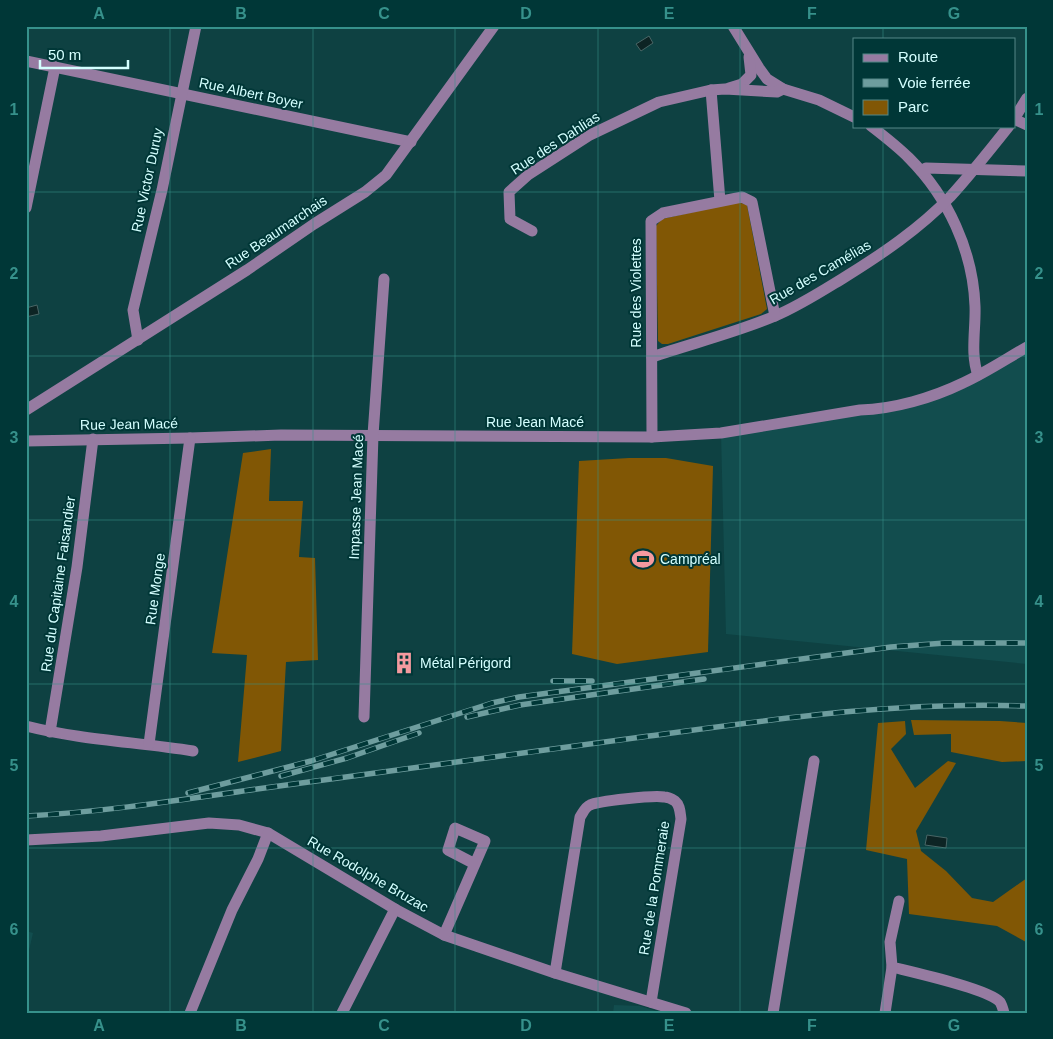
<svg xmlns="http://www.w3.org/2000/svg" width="1053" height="1039" font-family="Helvetica,sans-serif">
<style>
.built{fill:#124d4e}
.green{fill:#815705}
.water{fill:#0d2424;stroke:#496666}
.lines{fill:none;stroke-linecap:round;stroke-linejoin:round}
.minor{stroke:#967ba1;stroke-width:11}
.rail-casing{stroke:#6e9d9e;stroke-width:5.5}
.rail{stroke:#003737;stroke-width:4;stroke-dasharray:11;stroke-linecap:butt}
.grid{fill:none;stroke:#36918b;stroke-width:1;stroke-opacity:0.55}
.labels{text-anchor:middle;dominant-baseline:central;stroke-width:4;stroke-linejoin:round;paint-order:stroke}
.street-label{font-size:14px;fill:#d4ffff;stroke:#003737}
.poi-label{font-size:14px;fill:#d4ffff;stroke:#003737;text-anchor:start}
.neatline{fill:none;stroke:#36918b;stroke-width:2}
.grid-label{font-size:16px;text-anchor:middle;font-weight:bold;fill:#36918b}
</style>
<rect width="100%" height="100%" fill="#0e4142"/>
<g class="built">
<polygon points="1027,353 1027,664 726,634 721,433 881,409 963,383"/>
<polygon points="26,931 33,933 26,963"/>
<polygon points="614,1005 640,1006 662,1013 613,1013"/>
</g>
<g class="green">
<polygon points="738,202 747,205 767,309 761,314 668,344 662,344 658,341 656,226 662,219"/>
<polygon points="271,449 269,501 303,501 299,557 315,558 318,660 286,662 281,751 238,762 247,655 212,653 243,453"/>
<polygon points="629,458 666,458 713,466 708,652 617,664 572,654 579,461"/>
<polygon points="911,720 1000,721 1027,723 1027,761 1002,762 951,752 951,734 914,735"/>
<polygon points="905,721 906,734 891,749 915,788 948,761 956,763 916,831 921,851 946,871 972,898 993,902 1027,878 1026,942 997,926 909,914 907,859 866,850 878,723"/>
</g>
<g class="water">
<polygon points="649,36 653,43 641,51 636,44"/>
<polygon points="37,305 39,314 26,317 26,308"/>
<polygon points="927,835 947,838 946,848 925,845"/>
</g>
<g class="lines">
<g class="minor">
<polyline points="733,26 759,68 767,79 783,89 819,100 854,117"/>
<polyline points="26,61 411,142"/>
<polyline points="729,88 742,84 751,75 749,57"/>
<polyline points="711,90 720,201"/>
<polyline points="1014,119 1027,98"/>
<polyline points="1014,119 1027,125"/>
<path d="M871 126C884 136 897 146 909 158 948 197 973 251 975 306 976 328 970 354 978 375"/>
<polyline points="921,171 926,168 1027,171"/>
<polyline points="26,208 55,67"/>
<polyline points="532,231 510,219 509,192 528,175 590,135 659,102 711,90 725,89 777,92 783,89"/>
<polyline points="138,340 133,310 162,190 196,26"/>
<path d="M652 357C693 343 735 333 775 316 799 306 822 291 845 277 882 254 919 229 950 197 971 174 990 150 1009 126"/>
<polyline points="26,410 247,270 314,224 365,192 386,175 494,26"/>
<polyline points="652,437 651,221 663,213 742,197 752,202 775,316"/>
<path d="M26 441 190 438 281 435 652 437 721 433 860 410C894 409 932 398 963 383 985 373 1006 359 1027 347"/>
<polyline points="364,717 373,435 384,279"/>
<path d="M26 726C81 740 138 742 193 751"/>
<polyline points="50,732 77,567 93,439"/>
<polyline points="149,744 190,438"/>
<polyline points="26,840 101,836 209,823 239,825 268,833 395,909 444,935 555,973 686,1013"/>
<polyline points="444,935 485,841 455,828 448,850 475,864"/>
<path d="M892 967C912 972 989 989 1000 1002 1002 1005 1003 1009 1004 1013"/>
<path d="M555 973 580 817C583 813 585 807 590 805 598 801 654 795 664 797 667 797 672 799 675 801 680 805 680 812 681 819L651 1002"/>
<polyline points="190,1013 232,910 258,859 268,833"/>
<polyline points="342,1013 395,909"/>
<polyline points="773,1013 814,761"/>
<polyline points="885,1013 892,967 890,942 899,901"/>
</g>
<g class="rail-casing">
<g id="rail">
<polyline points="553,681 592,681"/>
<polyline points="467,717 520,705 704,679"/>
<polyline points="281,776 347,758 419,733"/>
<polyline points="188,793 311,761 492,703 519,697 891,647 945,643 1027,643"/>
<path d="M26 816C104 812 180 800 257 789 388 771 518 754 649 736 776 719 898 701 1027 706"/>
</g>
</g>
<use href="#rail" class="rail"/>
</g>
<path class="grid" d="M170 26V1013M313 26V1013M455 26V1013M598 26V1013M740 26V1013M883 26V39M883 126V1013M26 192H1027M26 356H1027M26 520H1027M26 684H1027M26 848H1027"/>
<defs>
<g id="stadium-bare" transform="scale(1.725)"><path d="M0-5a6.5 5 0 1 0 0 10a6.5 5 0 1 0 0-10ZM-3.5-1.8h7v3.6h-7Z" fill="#f49a9f" stroke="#003737" stroke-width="2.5" paint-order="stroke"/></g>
<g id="building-bare" transform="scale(1.725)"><path d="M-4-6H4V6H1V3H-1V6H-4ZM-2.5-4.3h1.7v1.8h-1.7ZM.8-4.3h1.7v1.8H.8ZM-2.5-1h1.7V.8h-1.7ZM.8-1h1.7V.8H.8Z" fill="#f49a9f" stroke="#003737" stroke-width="2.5" paint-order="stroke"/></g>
</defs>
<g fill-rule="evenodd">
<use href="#stadium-bare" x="643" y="559"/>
<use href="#building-bare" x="404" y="663"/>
</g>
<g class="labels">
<g class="street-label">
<text transform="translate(251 93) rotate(12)">Rue Albert Boyer</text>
<text transform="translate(555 143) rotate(-33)">Rue des Dahlias</text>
<text transform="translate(147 180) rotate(-78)">Rue Victor Duruy</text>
<text transform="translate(276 232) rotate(-34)">Rue Beaumarchais</text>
<text transform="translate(820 272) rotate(-30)">Rue des Camélias</text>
<text transform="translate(636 293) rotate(-90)">Rue des Violettes</text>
<text x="535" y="422">Rue Jean Macé</text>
<text transform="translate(129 424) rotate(-1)">Rue Jean Macé</text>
<text transform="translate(356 497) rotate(-88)">Impasse Jean Macé</text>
<text transform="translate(58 584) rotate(-82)">Rue du Capitaine Faisandier</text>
<text transform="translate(155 589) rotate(-82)">Rue Monge</text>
<text transform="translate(368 874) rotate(30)">Rue Rodolphe Bruzac</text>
<text transform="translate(654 888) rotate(-81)">Rue de la Pommeraie</text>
</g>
<g class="poi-label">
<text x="660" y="559">Campréal</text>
<text x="420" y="663">Métal Périgord</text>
</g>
</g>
<rect width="1053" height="1039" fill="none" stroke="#003737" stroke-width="55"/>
<rect x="853" y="38" width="162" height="90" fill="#003737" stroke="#558787"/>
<rect x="863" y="54" width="25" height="8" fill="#967ba1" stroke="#558787"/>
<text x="898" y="62" font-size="15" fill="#d4ffff">Route</text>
<rect x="863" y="79" width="25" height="8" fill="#6e9d9e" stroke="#558787"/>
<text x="898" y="88" font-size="15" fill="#d4ffff">Voie ferrée</text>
<rect x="863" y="100" width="25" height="15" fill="#815705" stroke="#558787"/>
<text x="898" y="112" font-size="15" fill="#d4ffff">Parc</text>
<path d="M40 60v8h88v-8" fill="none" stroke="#d4ffff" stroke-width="2.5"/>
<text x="48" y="60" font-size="15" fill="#d4ffff" stroke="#003737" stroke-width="4" paint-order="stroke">50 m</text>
<rect x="28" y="28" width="998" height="984" class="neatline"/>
<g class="grid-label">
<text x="99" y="19">A</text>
<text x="241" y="19">B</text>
<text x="384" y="19">C</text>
<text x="526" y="19">D</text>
<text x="669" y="19">E</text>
<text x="812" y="19">F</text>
<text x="954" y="19">G</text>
<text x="14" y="115">1</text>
<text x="1039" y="115">1</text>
<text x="14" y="279">2</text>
<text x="1039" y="279">2</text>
<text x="14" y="443">3</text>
<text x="1039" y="443">3</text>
<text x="14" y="607">4</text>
<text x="1039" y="607">4</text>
<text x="14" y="771">5</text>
<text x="1039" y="771">5</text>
<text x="14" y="935">6</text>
<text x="1039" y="935">6</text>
<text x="99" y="1031">A</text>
<text x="241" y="1031">B</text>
<text x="384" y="1031">C</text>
<text x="526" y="1031">D</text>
<text x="669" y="1031">E</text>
<text x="812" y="1031">F</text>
<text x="954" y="1031">G</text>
</g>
</svg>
